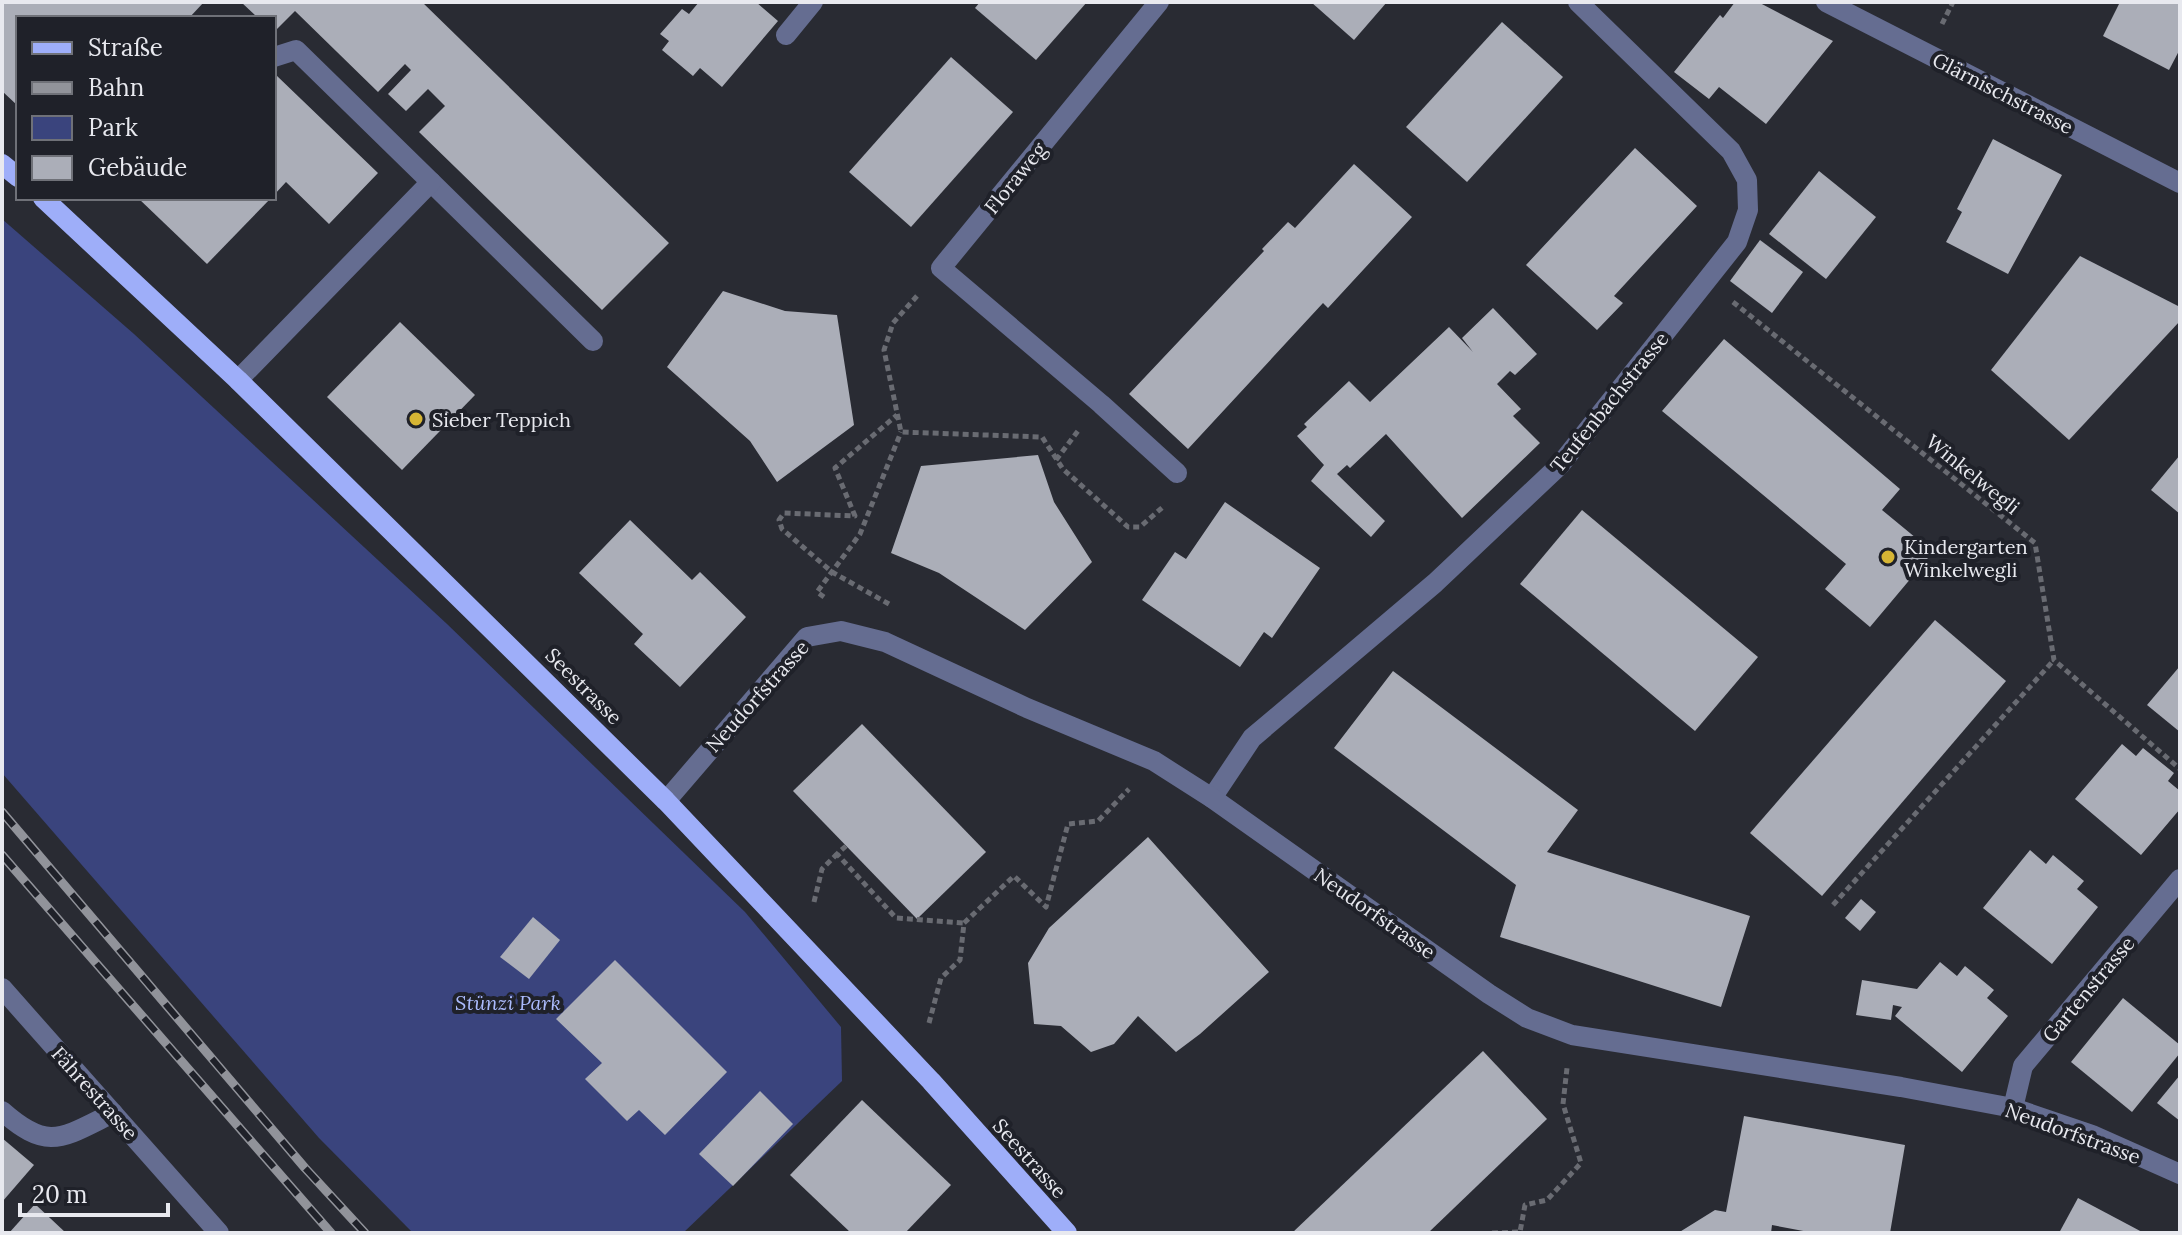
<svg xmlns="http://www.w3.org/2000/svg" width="2182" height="1235" font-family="Lora,serif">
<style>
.green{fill:#3a447d}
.building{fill:#abaeb8}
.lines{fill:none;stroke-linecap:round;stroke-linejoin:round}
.path{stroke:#696b72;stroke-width:5;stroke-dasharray:6 4;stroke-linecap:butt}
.minor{stroke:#656d91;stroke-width:20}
.major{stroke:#9eaef9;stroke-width:20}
.rail-casing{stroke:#91939a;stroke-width:9}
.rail{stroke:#1f2129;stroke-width:6;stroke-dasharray:18;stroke-linecap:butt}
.poi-dot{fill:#d6b534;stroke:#1f2129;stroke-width:3}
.labels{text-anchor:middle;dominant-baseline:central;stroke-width:8;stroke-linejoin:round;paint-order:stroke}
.street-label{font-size:20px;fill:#e8e9ef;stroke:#1f2129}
.poi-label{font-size:20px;fill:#e8e9ef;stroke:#1f2129;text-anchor:start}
.park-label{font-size:20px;font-style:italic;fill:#abbbfc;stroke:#1f2129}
</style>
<rect width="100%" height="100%" fill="#292b33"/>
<polygon class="green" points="2,219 134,334 447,624 745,912 841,1027 842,1081 683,1233 413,1233 319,1138 2,773"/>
<g class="building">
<polygon points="2,2 204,2 189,18 18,18 18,106 2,91"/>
<polygon points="241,2 422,2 669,243 602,310 419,132 445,106 428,89 406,111 388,94 411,70 405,64 378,92 295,11 274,32 274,18 258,18"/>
<polygon points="699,2 756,2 778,21 722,87 700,68 693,76 662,50 669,41 660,34 682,9 689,14"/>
<polygon points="980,2 1087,2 1036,60 975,8"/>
<polygon points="1311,2 1387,2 1354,40"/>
<polygon points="1735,2 1758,2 1833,41 1766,124 1719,87 1709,99 1674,72 1720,15 1723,18"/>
<polygon points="2120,2 2180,2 2180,49 2169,70 2103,36"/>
<polygon points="1502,22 1563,77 1467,182 1406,127"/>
<polygon points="951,57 1013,112 911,227 849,172"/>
<polygon points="276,75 378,173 329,224 286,182 274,195"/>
<polygon points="1993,139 2062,175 2008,274 1946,242 1962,212 1957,209"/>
<polygon points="1635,148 1697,206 1614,296 1623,303 1597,330 1526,265"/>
<polygon points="1354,164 1412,217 1328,308 1323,303 1188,449 1129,394 1264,251 1262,249 1288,222 1295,228"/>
<polygon points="1819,171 1876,217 1826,279 1769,234"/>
<polygon points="138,198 271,198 207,264"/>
<polygon points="1760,240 1803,272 1772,313 1730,281"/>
<polygon points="2080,256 2180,307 2180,321 2069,440 1991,370"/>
<polygon points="723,291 785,311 837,315 854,425 777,482 750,441 667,367"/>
<polygon points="1493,308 1537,354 1515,375 1510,371 1497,384 1521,409 1513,416 1540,443 1462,518 1386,434 1350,468 1347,465 1337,474 1385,521 1371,537 1311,481 1324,465 1297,436 1307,427 1304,424 1349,381 1370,402 1449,327 1473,352 1462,338"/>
<polygon points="400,322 475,395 402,470 327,397"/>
<polygon points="1724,339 1900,489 1882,510 1933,552 1870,627 1825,589 1846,564 1662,411"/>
<polygon points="1038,455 1054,502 1092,562 1025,630 939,573 891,553 921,466"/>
<polygon points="2180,455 2180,514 2151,490"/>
<polygon points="1225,502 1320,568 1272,638 1264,632 1240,667 1142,600 1175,552 1186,559"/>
<polygon points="1582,510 1758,657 1695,731 1520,584"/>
<polygon points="630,520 692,580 700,572 746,617 680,687 634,644 643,634 579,573"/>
<polygon points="1935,620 2006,681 1822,896 1750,833"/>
<polygon points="2180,666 2180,732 2147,705"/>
<polygon points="1393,671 1578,810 1547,852 1750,916 1721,1007 1500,937 1516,885 1334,748"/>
<polygon points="862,724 986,852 917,919 793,791"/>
<polygon points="2122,744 2136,756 2143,748 2174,773 2168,781 2180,791 2180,809 2141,855 2075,799"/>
<polygon points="1148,837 1269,972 1200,1034 1176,1052 1138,1016 1114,1044 1091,1052 1061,1026 1034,1024 1028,963 1049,928"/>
<polygon points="2030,850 2046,864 2053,855 2084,881 2077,889 2098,907 2052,964 1983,908"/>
<polygon points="1861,899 1876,912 1860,931 1845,918"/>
<polygon points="533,917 560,940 529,979 500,957"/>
<polygon points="615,960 727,1072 665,1135 639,1110 627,1121 585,1079 602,1063 556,1019"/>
<polygon points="1940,962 1957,976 1965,966 1994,990 1987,998 2008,1016 1962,1072 1895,1016 1902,1007 1893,1005 1891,1020 1856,1015 1862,980 1917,989"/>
<polygon points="2123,998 2180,1045 2180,1053 2132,1112 2071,1062"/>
<polygon points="1483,1051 1547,1119 1428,1233 1292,1233"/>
<polygon points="2180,1075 2180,1121 2157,1103"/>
<polygon points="760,1091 793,1124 733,1186 699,1154"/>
<polygon points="862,1100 951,1185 905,1233 851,1233 790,1175"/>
<polygon points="1744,1116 1905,1145 1890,1233 1814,1233 1772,1225 1771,1233 1678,1233 1715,1210 1726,1212"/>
<polygon points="2,1138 34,1165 2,1202"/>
<polygon points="2078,1198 2144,1233 2059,1233"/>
<polygon points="35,1204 66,1233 9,1233"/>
</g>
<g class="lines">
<g class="path">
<polyline points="1942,24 1953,2"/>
<polyline points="917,296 893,323 884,350 901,432 1042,437 1063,469 1128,527 1140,527 1164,506"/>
<polyline points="1733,302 2035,543 2054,660 2180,769"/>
<polyline points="1056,460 1078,431"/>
<polyline points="824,597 817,592 860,534 901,432"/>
<polyline points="889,604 832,572 782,529 779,520 784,513 855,516 835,468 897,415"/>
<polyline points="846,846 837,854 896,918 964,923"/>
<polyline points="814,902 822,869 837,854"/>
<polyline points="1833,905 2054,660"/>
<polyline points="929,1023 941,978 960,960 964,923 1014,876 1046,907 1068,824 1098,821 1129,789"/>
<polyline points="1492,1233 1520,1232 1525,1205 1547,1200 1581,1163 1563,1104 1567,1068"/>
</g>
<g class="minor">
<polyline points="1159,2 941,268 1101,404 1177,473"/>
<polyline points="1826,2 2180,183"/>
<polyline points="786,35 813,2"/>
<polyline points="431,182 593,341"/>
<polyline points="238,380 431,182 296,50 274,57"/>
<polyline points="1212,798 1252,738 1435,583 1560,465 1737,242 1748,210 1747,180 1731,151 1578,2"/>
<polyline points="666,801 807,637 841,631 885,642 1027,708 1154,761 1212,798 1489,994 1527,1018 1572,1035 1901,1087 2013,1108 2092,1135 2180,1174"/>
<polyline points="2,988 219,1233"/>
<polyline points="2013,1108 2023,1066 2180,879"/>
<path d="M2 1111C48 1152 62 1138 113 1113"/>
</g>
<g class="major">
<polyline points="2,164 18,177"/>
<polyline points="43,198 238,380 666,801 931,1081 1067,1233"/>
</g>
<g class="rail-casing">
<g id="rail">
<polyline points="2,812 305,1168 365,1233"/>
<polyline points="2,855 331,1233"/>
</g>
</g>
<use href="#rail" class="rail"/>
</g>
<g class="poi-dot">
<circle cx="416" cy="419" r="8"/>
<circle cx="1888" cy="557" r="8"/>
</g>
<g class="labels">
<g class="street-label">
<text transform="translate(2003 93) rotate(27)">Glärnischstrasse</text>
<text transform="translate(1015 178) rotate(-51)">Floraweg</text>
<text transform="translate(1609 402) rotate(-51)">Teufenbachstrasse</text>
<text transform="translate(1973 474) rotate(39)">Winkelwegli</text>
<text transform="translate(584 686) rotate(45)">Seestrasse</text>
<text transform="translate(757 696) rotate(-48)">Neudorfstrasse</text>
<text transform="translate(1375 913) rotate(35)">Neudorfstrasse</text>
<text transform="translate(2088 989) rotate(-50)">Gartenstrasse</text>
<text transform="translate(95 1093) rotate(48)">Fährestrasse</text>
<text transform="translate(2073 1133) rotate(20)">Neudorfstrasse</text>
<text transform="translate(1030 1158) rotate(48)">Seestrasse</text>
</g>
<g class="poi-label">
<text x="432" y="419">Sieber Teppich</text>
<text x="1904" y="546">Kindergarten<tspan x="1904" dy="23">Winkelwegli</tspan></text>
</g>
<g class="park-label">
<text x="508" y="1002">Stünzi Park</text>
</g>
</g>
<rect width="2182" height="1235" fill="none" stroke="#e8e9ef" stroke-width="8"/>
<rect x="16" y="16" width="260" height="184" fill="#1f2129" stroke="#6f7178" stroke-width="2"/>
<rect x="32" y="42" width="40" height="12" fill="#9eaef9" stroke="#6f7178" stroke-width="2"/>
<text x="88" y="56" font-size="24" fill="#e8e9ef">Straße</text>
<rect x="32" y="82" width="40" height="12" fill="#91939a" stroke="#6f7178" stroke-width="2"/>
<text x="88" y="96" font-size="24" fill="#e8e9ef">Bahn</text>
<rect x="32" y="116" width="40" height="24" fill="#3a447d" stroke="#6f7178" stroke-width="2"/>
<text x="88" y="136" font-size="24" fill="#e8e9ef">Park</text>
<rect x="32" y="156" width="40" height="24" fill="#abaeb8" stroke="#6f7178" stroke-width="2"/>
<text x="88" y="176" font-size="24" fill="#e8e9ef">Gebäude</text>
<path d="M20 1203v12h148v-12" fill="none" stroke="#e8e9ef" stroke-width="4"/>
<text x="32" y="1203" font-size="24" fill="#e8e9ef" stroke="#1f2129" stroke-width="6" paint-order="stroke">20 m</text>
</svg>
